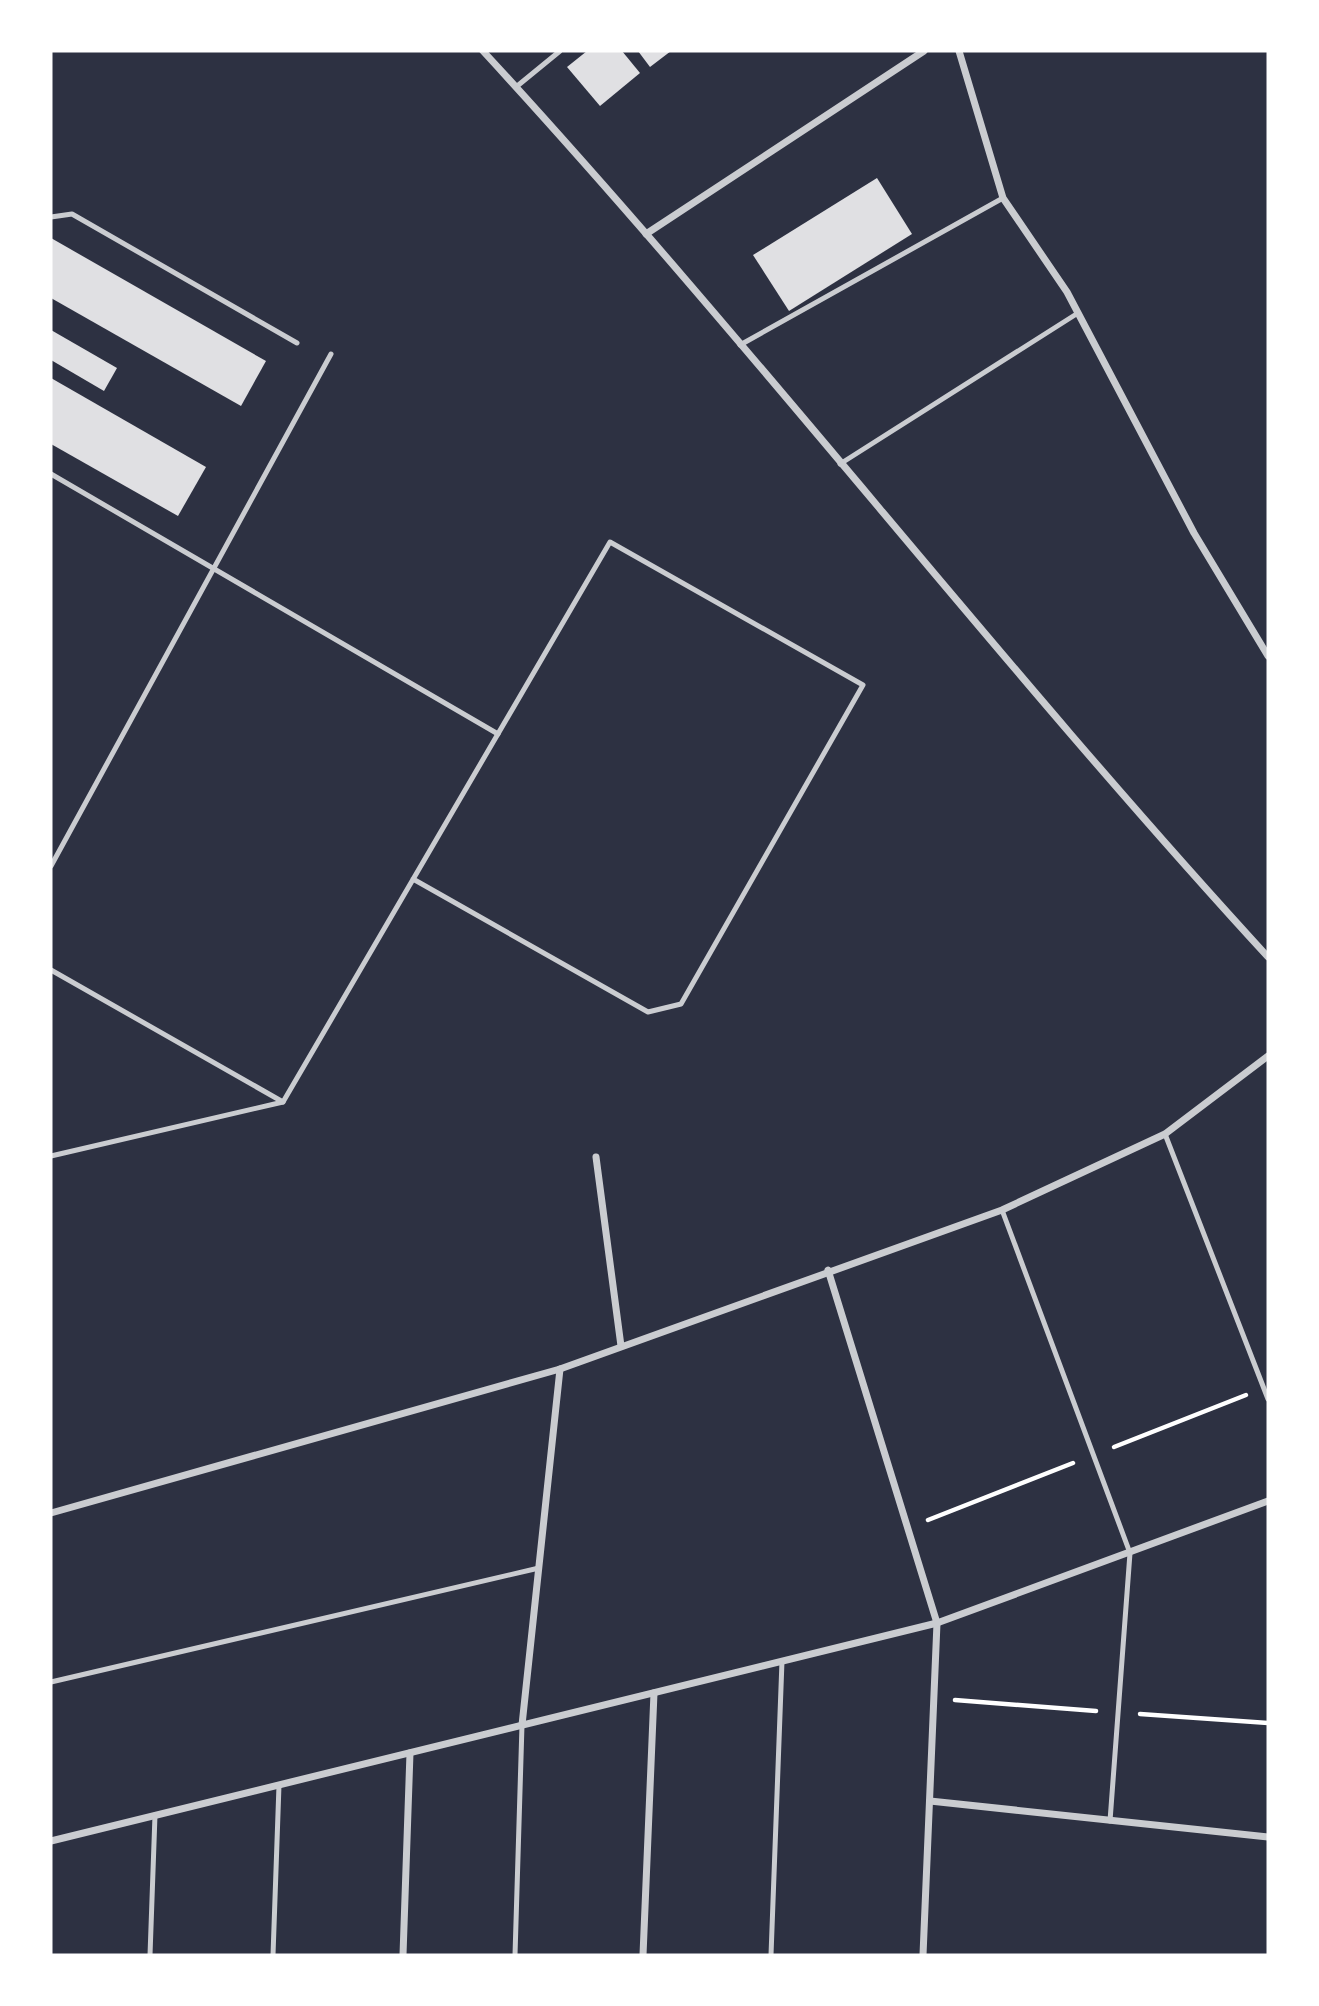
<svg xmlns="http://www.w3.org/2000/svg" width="1319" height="2006" font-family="Karla,sans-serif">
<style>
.building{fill:#e0e0e3}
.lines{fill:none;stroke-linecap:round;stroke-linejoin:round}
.path{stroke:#fff;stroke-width:4.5}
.service{stroke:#caccd0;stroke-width:5}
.minor{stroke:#caccd0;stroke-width:7}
</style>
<rect width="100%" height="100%" fill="#2d3142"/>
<g class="building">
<polygon points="587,51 622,51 640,73 600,106 567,67"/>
<polygon points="638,51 671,51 650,67"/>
<polygon points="877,178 912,234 789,311 753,255"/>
<polygon points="51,238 266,361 241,406 51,298"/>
<polygon points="51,330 117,368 104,391 51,360"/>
<polygon points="51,378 206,467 178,516 51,444"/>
</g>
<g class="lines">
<g class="path">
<polyline points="1114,1447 1246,1395"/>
<polyline points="928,1520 1073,1463"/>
<polyline points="955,1700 1096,1711"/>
<polyline points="1140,1714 1268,1723"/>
</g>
<g class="service">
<polyline points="516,87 560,51"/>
<polyline points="51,217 72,214 297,343"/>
<polyline points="740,345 1003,198"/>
<polyline points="840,464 1078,313"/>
<polyline points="51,474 498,734"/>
<polyline points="51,866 331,354"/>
<polyline points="51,970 283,1102"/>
<polyline points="1165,1134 1268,1399"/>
<polyline points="51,1156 283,1102 610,542 863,685 681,1004 648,1012 413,879"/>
<polyline points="1002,1210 1130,1553 1110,1821"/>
<polyline points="51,1682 539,1568"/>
<polyline points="150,1955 155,1815"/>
<polyline points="273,1955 279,1785"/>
<polyline points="515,1955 522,1725"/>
<polyline points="771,1955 782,1661"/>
</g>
<g class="minor">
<path d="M483 51C754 345 998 663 1268 957"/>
<polyline points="959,51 1003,198 1067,292 1194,533 1268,656"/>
<polyline points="646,234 924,51"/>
<polyline points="596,1157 621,1346"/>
<polyline points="828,1270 937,1623 923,1955"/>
<polyline points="51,1513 560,1369 1002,1210 1165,1134 1268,1056"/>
<polyline points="522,1725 560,1369"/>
<polyline points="930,1801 1268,1837"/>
<polyline points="51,1841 937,1623 1268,1501"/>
<polyline points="403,1955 410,1753"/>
<polyline points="643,1955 654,1693"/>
</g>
</g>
<rect width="1319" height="2006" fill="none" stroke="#ffffff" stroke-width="105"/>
</svg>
